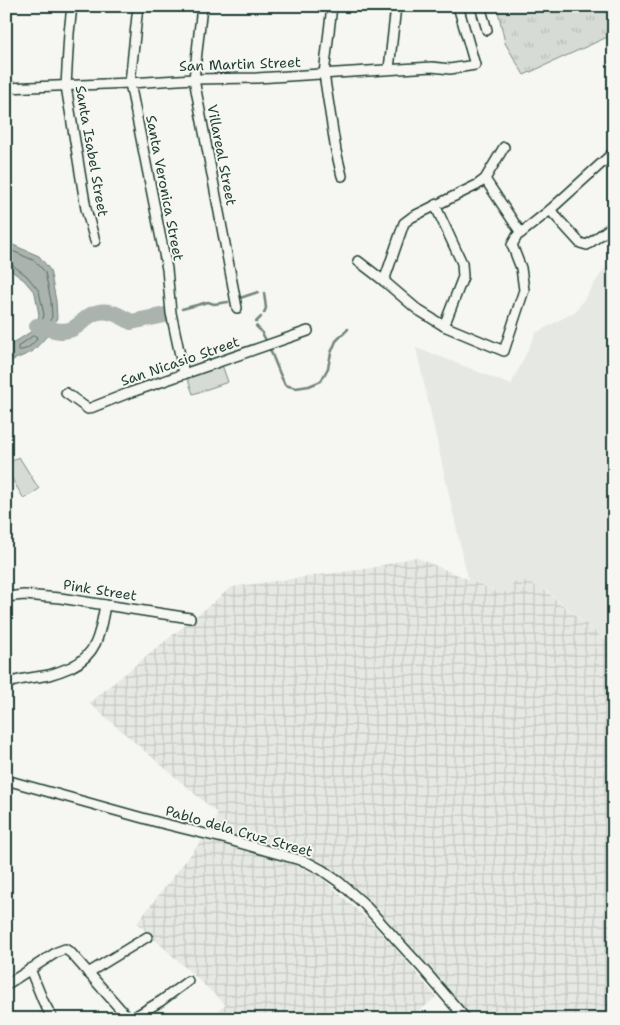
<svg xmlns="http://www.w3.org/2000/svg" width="620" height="1025" font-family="'Shantell Sans',sans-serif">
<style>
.built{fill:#e6e8e4}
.industrial{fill:url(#industrial-grid)}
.grass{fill:url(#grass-tufts);stroke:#7a8c85}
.pitch{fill:#d6dbd6;stroke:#7a8c85}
.water{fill:#aab3ae;stroke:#72847d}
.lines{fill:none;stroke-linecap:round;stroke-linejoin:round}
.shore{stroke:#576c65;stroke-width:1}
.stream{stroke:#72847d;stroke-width:2.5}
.river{stroke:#aab3ae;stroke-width:16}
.minor-casing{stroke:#1f3d34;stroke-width:12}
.minor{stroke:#f6f6f2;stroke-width:9}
.labels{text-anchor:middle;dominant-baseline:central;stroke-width:4;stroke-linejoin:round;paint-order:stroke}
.street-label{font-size:14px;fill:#1f3d34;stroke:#f6f6f2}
</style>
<defs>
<pattern id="industrial-grid" width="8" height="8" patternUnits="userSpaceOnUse" patternTransform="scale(1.25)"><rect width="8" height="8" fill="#e6e8e4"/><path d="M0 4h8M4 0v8" fill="none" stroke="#c5c8c4"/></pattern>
<pattern id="grass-tufts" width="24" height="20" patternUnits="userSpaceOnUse" patternTransform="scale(1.25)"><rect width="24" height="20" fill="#d6dbd6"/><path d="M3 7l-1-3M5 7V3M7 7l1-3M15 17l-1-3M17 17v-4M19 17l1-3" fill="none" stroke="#b7bdb8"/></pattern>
</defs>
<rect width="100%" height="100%" fill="#f6f6f2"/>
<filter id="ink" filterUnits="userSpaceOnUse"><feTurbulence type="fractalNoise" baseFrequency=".02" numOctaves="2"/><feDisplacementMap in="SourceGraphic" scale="10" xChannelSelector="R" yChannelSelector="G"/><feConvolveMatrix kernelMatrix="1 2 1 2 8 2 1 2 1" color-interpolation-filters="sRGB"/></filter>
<g filter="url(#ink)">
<polygon class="built" points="614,262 614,647 546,590 503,594 468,579 416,348 444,358 511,385 536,333 576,311 605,268"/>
<g class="industrial">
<polygon points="415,557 503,594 519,578 546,591 614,647 614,1019 470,1019 373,908 310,859 213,831 217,813 89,703 232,587 372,568"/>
<polygon points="202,840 257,853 303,868 322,878 367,919 397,950 436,997 410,1019 206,1019 226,1005 137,923"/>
</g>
<polygon class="grass" points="497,6 614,6 614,34 524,75 505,43"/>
<g class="pitch">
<polygon points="222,365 228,382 193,394 187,377"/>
<polygon points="19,457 39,489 24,499 6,469 6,465"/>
</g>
<polygon class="water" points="6,242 39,256 50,270 56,301 57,318 47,336 32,352 6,363 6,348 35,329 39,315 35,293 24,280 6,267"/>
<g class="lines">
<g class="shore">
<polyline points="6,248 35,261 45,272 51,301 52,317 44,330 42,330 40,328 44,315 39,291 27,276 11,264 6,263"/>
<path d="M33 336H36L37 339C32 345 26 351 18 350V347Z"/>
</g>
<g class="stream">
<polyline points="264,293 266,308 264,313"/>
<polyline points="240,298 258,292"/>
<polyline points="182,309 208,302 214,304 228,302"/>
<polyline points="256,322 261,317"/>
<polyline points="256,326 261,331 267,342"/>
<polyline points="269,347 280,374 285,385 296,388 309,386 321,381 328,368 331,353 336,341 348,329"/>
<polyline points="150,1019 154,1016"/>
</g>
<path class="river" d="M37 326C47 328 62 334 72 329 79 326 84 319 91 315 105 307 118 314 131 322L165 315"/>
<g class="minor-casing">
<g id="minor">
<polyline points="72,6 69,33 66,86 86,209 95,241"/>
<polyline points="138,6 130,83 167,269 171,313 184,374"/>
<polyline points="202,6 194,79 237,308"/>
<polyline points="332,6 324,74 336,151 342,176"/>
<polyline points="480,6 487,30"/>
<polyline points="389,69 396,6"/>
<polyline points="6,88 130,83 194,79 257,78 432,67 450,69 475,65 458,6"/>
<polyline points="485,179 521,233"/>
<polyline points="435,205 462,263 463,277 444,326"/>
<polyline points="550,210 580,243 587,245 614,225"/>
<polyline points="358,261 384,281 418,310 444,326 504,351 524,290 521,268 512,245 517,236 521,233 550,210 614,152"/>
<polyline points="384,281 404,223 412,217 477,185 485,179 504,147"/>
<polyline points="66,393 88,409 126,394 308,331"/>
<polyline points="6,597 24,595 60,598 190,618"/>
<path d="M6 684C20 678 34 678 49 675 56 673 64 670 71 667 98 654 100 632 105 605"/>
<polyline points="6,780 157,822 226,839 307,862 322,870 339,882 363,903 423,969 466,1019"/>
<polyline points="30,969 43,1001 53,1019"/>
<polyline points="88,973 147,937"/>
<polyline points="6,985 57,952 65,949 71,953 129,1019"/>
<polyline points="131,1019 161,1001 188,981"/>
</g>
</g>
<use href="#minor" class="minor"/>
</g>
</g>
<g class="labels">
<g class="street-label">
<text transform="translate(240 64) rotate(-2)">San Martin Street</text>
<text transform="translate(92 151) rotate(80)">Santa Isabel Street</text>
<text transform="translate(222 155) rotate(79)">Villareal Street</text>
<text transform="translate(165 188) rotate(79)">Santa Veronica Street</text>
<text transform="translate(180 361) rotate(-19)">San Nicasio Street</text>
<text transform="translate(100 590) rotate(9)">Pink Street</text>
<text transform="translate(239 831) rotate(16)">Pablo dela Cruz Street</text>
</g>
</g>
<rect width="620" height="1025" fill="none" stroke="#f6f6f2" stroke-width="25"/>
<rect x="12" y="12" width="595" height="1000" fill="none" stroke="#1f3d34" stroke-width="2" filter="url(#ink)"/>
</svg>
